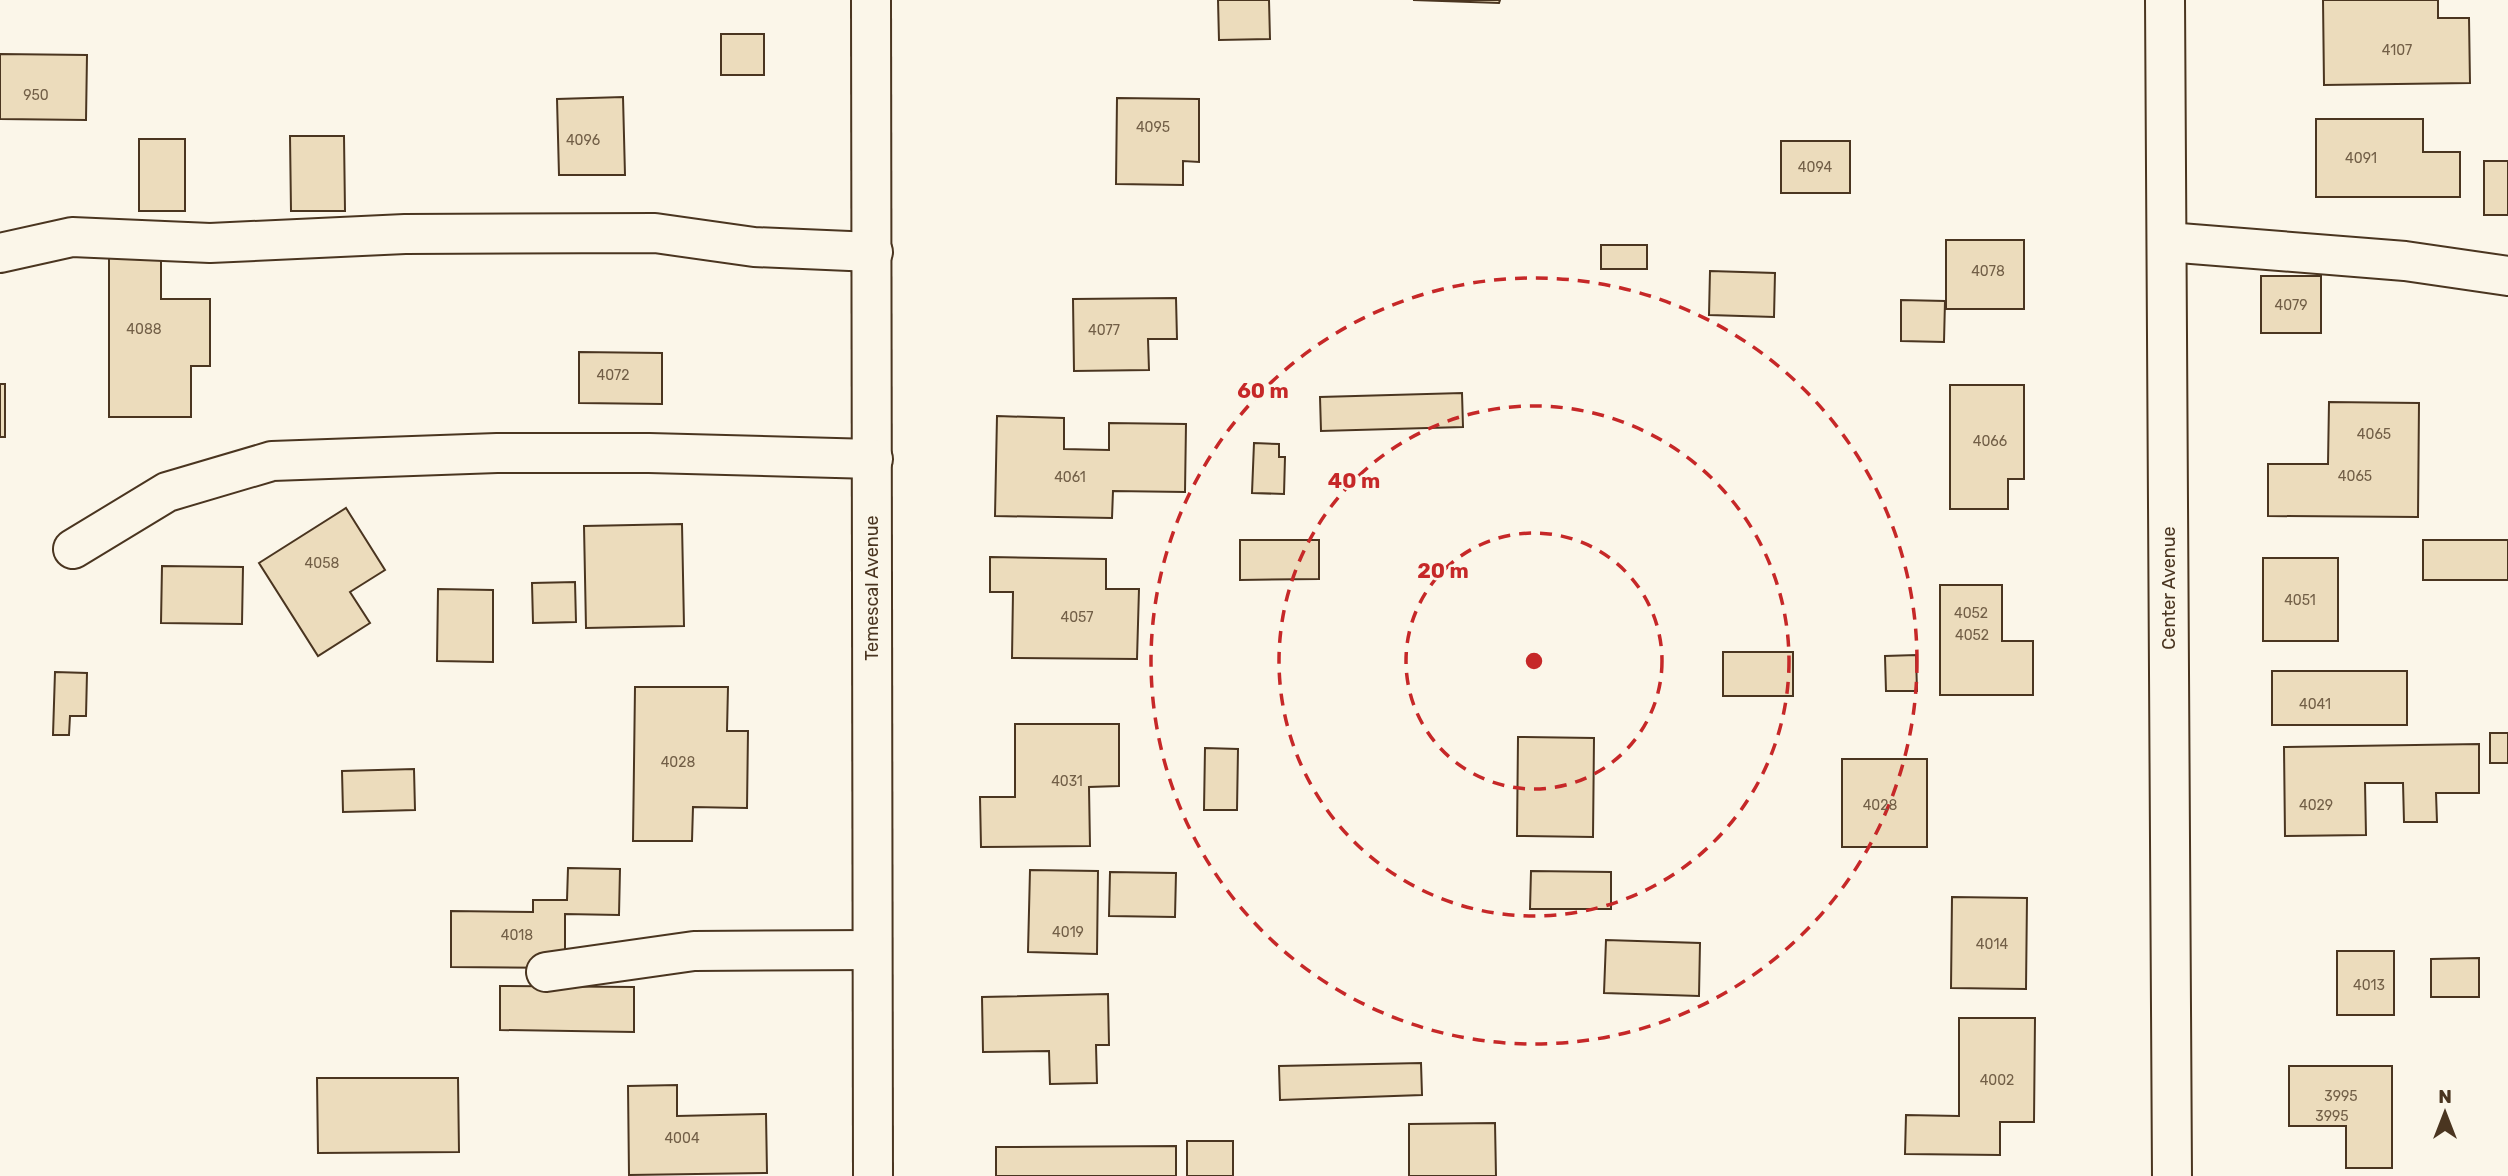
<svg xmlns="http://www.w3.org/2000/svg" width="2508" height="1176" font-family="Rubik,sans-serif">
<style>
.building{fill:#ecdcbc;stroke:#4a3520;stroke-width:2}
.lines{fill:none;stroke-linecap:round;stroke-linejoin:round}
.minor-casing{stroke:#4a3520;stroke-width:42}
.minor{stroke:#fbf6e9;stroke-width:38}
.ring{fill:none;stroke:#c62828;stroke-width:3.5;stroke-dasharray:12 9}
.labels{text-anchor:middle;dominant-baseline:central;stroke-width:5;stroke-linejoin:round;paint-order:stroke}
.number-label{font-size:14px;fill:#725f47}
.street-label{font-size:18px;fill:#4a3520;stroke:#fbf6e9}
.centre{fill:#c62828;stroke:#fbf6e9;stroke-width:3.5}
.ring-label{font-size:21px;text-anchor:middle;font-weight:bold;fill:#c62828;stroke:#fbf6e9;stroke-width:5;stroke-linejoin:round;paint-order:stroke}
</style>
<rect width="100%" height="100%" fill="#fbf6e9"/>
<g class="building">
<polygon points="1218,0 1269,0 1270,39 1219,40"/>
<polygon points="1413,0 1500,0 1499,3"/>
<polygon points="2323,0 2438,0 2438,18 2469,18 2470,83 2324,85"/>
<rect x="721" y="34" width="43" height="41"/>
<polygon points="0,54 87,55 86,120 0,119"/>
<polygon points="623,97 625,175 559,175 557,99"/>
<polygon points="1117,98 1199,99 1199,162 1183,161 1183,185 1116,184"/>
<polygon points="2316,119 2423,119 2423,152 2460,152 2460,197 2316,197"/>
<polygon points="290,136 344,136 345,211 291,211"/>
<rect x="139" y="139" width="46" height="72"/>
<rect x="1781" y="141" width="69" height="52"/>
<rect x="2484" y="161" width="24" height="54"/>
<rect x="1946" y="240" width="78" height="69"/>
<rect x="1601" y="245" width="46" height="24"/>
<polygon points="109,256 161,257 161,299 210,299 210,366 191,366 191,417 109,417"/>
<polygon points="1710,271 1775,273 1774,317 1709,315"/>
<rect x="2261" y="276" width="60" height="57"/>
<polygon points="1176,298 1177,339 1148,339 1149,370 1074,371 1073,299"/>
<polygon points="1901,300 1945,301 1944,342 1901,341"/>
<polygon points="579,352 662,353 662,404 579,403"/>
<rect x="0" y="384" width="5" height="53"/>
<polygon points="1950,385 2024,385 2024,479 2008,479 2008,509 1950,509"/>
<polygon points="1462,393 1463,427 1321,431 1320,397"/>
<polygon points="2329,402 2419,403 2418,517 2268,516 2268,464 2328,464"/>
<polygon points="997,416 1064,418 1064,449 1109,450 1109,423 1186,424 1185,492 1113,491 1112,518 995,516"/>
<polygon points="1254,443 1279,444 1279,457 1285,457 1284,494 1252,493"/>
<polygon points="346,508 385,570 350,592 370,623 318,656 259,563"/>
<polygon points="682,524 684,626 586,628 584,526"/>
<polygon points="1240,540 1319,540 1319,579 1240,580"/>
<rect x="2423" y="540" width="85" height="40"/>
<polygon points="990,557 1106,559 1106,589 1139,589 1137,659 1012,658 1013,592 990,592"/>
<rect x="2263" y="558" width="75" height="83"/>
<polygon points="162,566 243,567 242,624 161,623"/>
<polygon points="575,582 576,622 533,623 532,583"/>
<polygon points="1940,585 2002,585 2002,641 2033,641 2033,695 1940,695"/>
<polygon points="438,589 493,590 493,662 437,661"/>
<rect x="1723" y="652" width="70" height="44"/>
<polygon points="1916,655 1917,691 1886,691 1885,656"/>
<rect x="2272" y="671" width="135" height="54"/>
<polygon points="55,672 87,673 86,716 70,716 69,735 53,735"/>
<polygon points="635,687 728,687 727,731 748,731 747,808 693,807 692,841 633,841"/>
<polygon points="1015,724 1119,724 1119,786 1089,787 1090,846 981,847 980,797 1015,797"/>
<rect x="2490" y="733" width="18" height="30"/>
<polygon points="1518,737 1594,738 1593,837 1517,836"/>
<polygon points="2479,744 2479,793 2436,793 2437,822 2404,822 2403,783 2365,783 2366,835 2285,836 2284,747"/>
<polygon points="1205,748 1238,749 1237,810 1204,810"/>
<rect x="1842" y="759" width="85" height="88"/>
<polygon points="414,769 415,810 343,812 342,771"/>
<polygon points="568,868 620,869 619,915 565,914 565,968 451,967 451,911 533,912 533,900 567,900"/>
<polygon points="1030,870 1098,871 1097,954 1028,952"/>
<polygon points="1531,871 1611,872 1611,909 1530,909"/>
<polygon points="1110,872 1176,873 1175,917 1109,916"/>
<polygon points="1952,897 2027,898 2026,989 1951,988"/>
<polygon points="1606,940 1700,943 1699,996 1604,993"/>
<rect x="2337" y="951" width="57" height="64"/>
<polygon points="2479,958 2479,997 2431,997 2431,959"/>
<polygon points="500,986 634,987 634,1032 500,1030"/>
<polygon points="1108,994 1109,1045 1096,1045 1097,1083 1050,1084 1049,1051 983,1052 982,997"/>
<polygon points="1959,1018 2035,1018 2034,1122 2000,1122 2000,1155 1905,1154 1906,1115 1959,1116"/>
<polygon points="1421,1063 1422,1095 1280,1100 1279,1066"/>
<polygon points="2289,1066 2392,1066 2392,1168 2346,1168 2346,1126 2289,1126"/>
<polygon points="317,1078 458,1078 459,1152 318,1153"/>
<polygon points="677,1085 677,1116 766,1114 767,1173 629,1175 628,1086"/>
<polygon points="1495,1123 1496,1176 1409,1176 1409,1124"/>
<rect x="1187" y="1141" width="46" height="35"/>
<polygon points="1176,1146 1176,1176 996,1176 996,1147"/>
</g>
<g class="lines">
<g class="minor-casing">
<g id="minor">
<polyline points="871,0 873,1176"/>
<polyline points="2165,0 2172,1176"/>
<polyline points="2167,242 2405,261 2508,276"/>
<polyline points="0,253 72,237 210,243 405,234 655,233 754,247 873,252"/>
<polyline points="73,549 167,492 272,461 497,453 649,453 873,459"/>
<polyline points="546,972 694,951 872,950"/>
</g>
</g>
<use href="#minor" class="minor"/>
</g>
<g class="ring">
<circle cx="1534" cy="661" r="128"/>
<circle cx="1534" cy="661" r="255"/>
<circle cx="1534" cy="661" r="383"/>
</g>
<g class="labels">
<g class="number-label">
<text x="2397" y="50">4107</text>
<text x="36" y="95">950</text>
<text x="1153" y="127">4095</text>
<text x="583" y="140">4096</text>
<text x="2361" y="158">4091</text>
<text x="1815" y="167">4094</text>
<text x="1988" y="271">4078</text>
<text x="2291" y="305">4079</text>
<text x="144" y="329">4088</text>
<text x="1104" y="330">4077</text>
<text x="613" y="375">4072</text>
<text x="2374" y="434">4065</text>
<text x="1990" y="441">4066</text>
<text x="2355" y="476">4065</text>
<text x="1070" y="477">4061</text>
<text x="322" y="563">4058</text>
<text x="2300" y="600">4051</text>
<text x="1971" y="613">4052</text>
<text x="1077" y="617">4057</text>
<text x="1972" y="635">4052</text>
<text x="2315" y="704">4041</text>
<text x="678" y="762">4028</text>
<text x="1067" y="781">4031</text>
<text x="1880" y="805">4028</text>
<text x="2316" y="805">4029</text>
<text x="1068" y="932">4019</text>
<text x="517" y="935">4018</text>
<text x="1992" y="944">4014</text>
<text x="2369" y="985">4013</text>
<text x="1997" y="1080">4002</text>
<text x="2341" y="1096">3995</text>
<text x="2332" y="1116">3995</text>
<text x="682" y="1138">4004</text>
</g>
<g class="street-label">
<text transform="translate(872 588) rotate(-90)">Temescal Avenue</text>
<text transform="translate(2169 588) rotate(-90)">Center Avenue</text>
</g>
</g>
<circle cx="1534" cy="661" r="10" class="centre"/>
<g class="ring-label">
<text x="1263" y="398">60 m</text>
<text x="1354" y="488">40 m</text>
<text x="1443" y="578">20 m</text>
</g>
<g transform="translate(2445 1113)" stroke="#fbf6e9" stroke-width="5" paint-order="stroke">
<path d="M0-5L12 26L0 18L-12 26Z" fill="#4a3520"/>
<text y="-10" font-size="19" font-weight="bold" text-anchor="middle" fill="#4a3520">N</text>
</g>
</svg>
